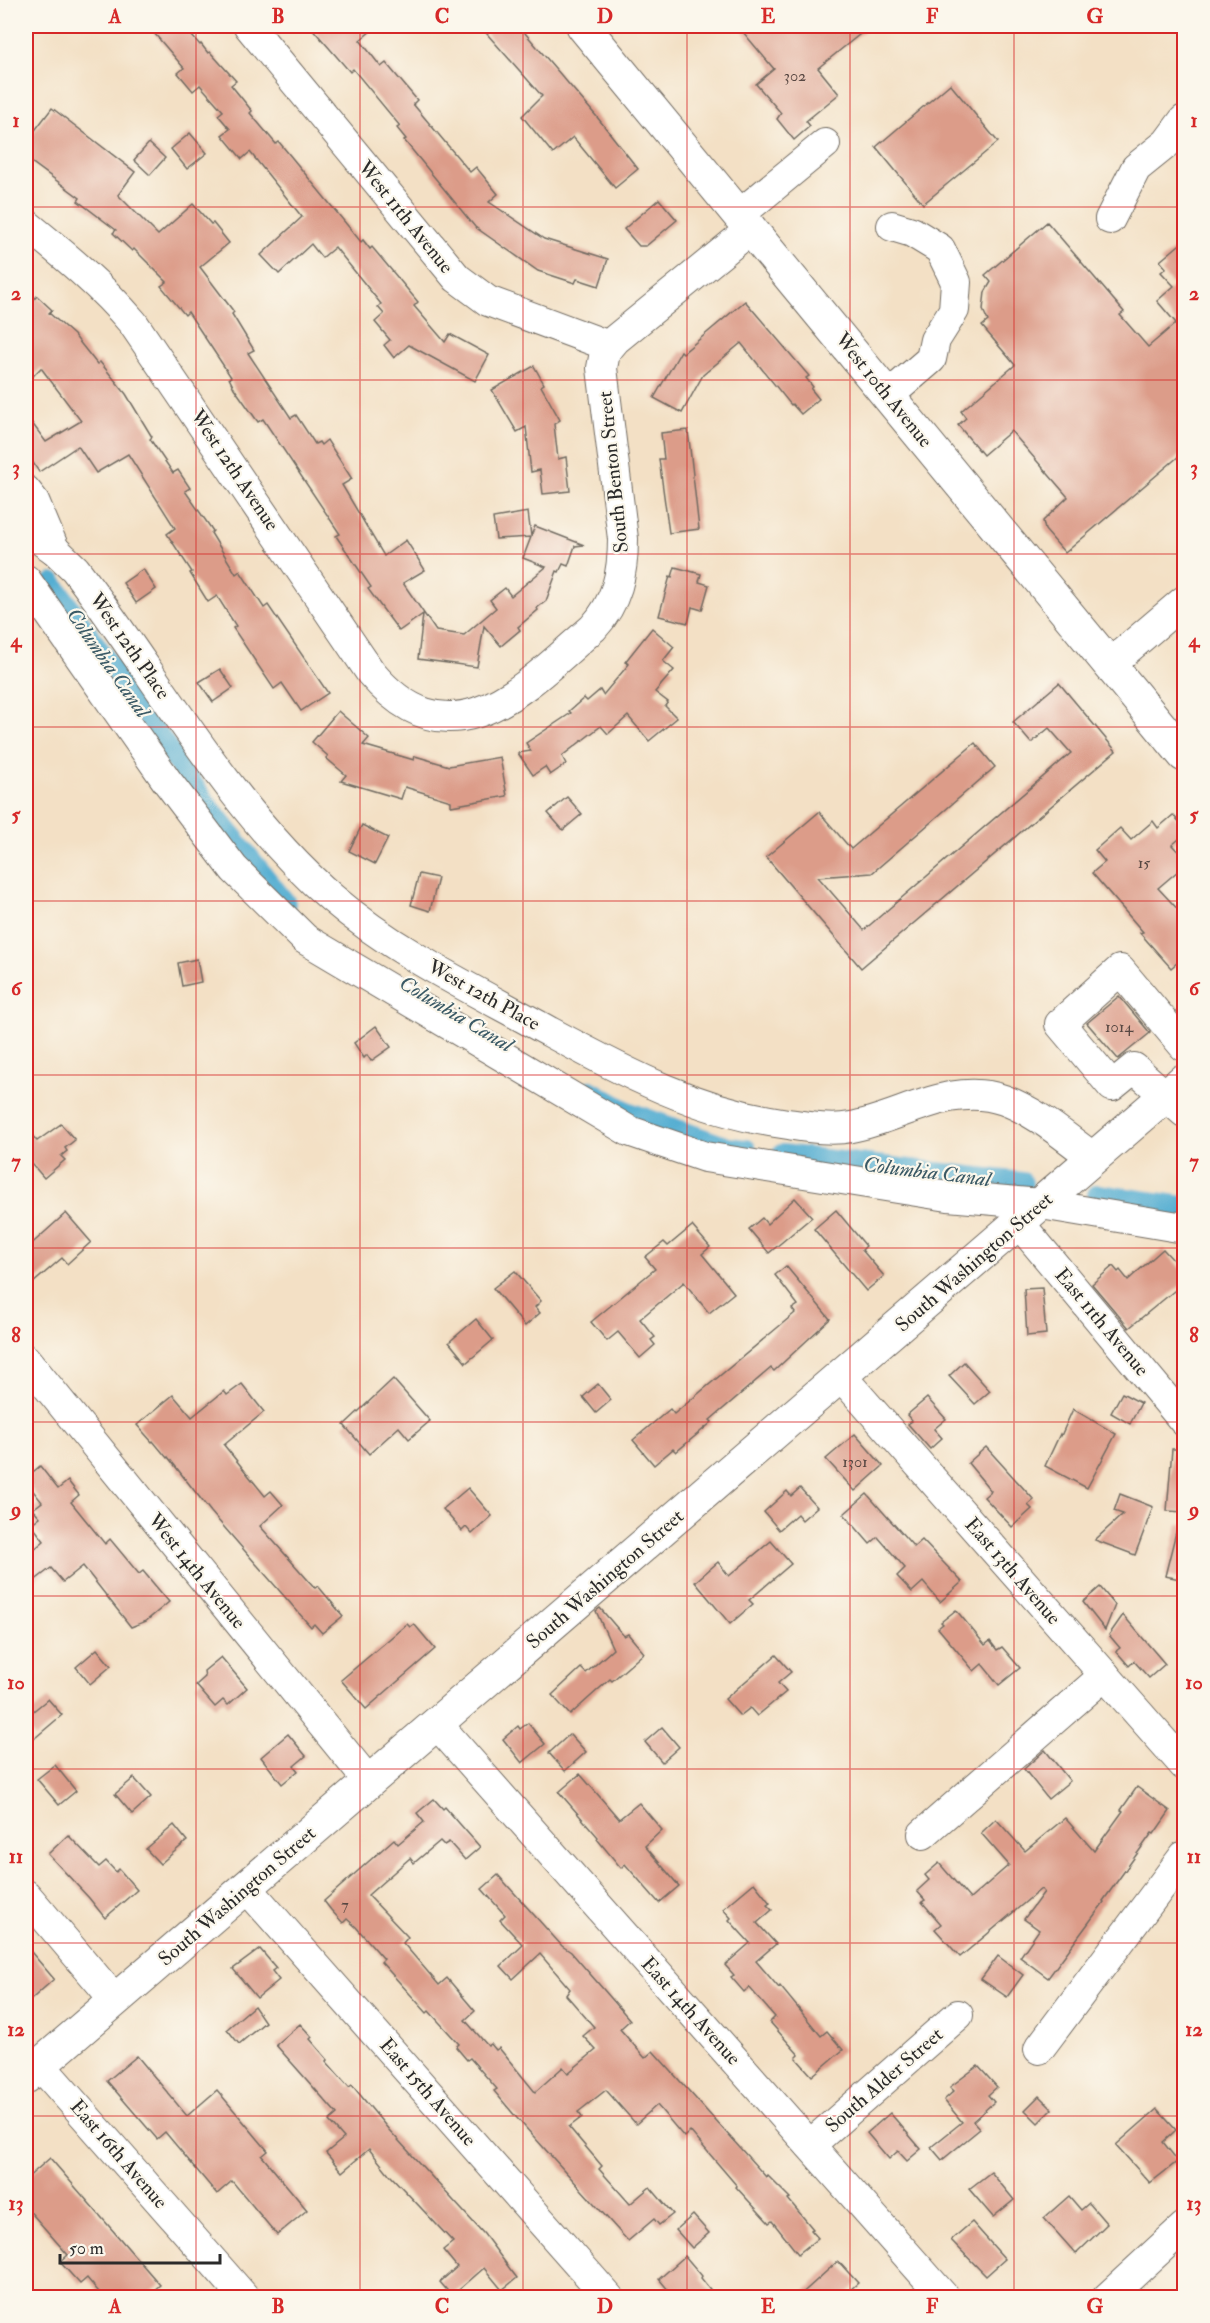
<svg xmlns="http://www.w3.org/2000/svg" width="1210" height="2323" font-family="'IM FELL Double Pica',serif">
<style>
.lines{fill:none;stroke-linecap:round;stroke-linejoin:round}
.canal{stroke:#55aed2;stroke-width:22}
.building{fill:#dc9c89}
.minor-casing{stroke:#716a61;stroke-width:32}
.major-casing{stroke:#716a61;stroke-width:35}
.minor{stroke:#fff;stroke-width:30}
.major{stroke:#fff;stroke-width:33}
.grid{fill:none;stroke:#d62828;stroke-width:1.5;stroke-opacity:0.55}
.labels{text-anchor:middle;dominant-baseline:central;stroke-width:4.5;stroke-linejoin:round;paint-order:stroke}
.number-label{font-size:16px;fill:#574742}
.street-label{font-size:20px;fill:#2b2b2b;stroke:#fbf7ec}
.water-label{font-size:21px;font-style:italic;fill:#3a5965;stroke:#fbf7ec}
.neatline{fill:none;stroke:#d62828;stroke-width:2}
.grid-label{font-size:20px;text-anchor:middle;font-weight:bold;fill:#d62828}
</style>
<rect width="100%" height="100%" fill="#fbf7ec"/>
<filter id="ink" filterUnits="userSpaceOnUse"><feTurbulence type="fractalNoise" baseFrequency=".0167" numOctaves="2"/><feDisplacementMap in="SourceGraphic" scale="12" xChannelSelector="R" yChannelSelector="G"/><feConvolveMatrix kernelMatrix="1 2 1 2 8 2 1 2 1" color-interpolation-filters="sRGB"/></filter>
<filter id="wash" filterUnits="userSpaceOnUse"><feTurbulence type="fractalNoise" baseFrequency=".008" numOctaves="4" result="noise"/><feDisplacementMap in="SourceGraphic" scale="24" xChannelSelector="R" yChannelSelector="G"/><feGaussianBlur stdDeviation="1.35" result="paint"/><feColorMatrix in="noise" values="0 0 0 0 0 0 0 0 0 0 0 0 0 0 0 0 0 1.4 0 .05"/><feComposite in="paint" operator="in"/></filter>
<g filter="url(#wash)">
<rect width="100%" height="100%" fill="#f3e0c5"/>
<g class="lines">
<g class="canal">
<polyline points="53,584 206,804 285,903"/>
<polyline points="590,1091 627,1112 728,1148 746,1150"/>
<polyline points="782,1155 1022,1183"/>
<polyline points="1098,1195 1184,1207"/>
</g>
</g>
<g id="blocks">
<g class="building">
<polygon points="148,26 183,26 200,45 201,44 208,53 210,52 236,81 231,85 252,111 250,113 276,144 279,142 361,242 363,240 370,249 372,247 418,302 414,306 445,342 450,334 489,355 475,381 409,345 394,358 384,345 390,340 375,322 384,314 378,307 381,304 335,247 322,258 311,244 279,274 261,255 302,217 250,152 242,159 222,135 230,129 218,115 223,111 200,85 193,91 178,73 184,68"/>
<polygon points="310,26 377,26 360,40 381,67 386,63 417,100 413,104 470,172 476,167 498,194 489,202 544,239 608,259 599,286 577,279 575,283 538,271 475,227 404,140 406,139 397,128 400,126 353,69 350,72"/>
<polygon points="480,26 519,26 597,117 638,169 615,188 573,137 553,154 522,116 542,96"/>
<polygon points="738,26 870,26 818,68 839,94 806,121 810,126 794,140 777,119 781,113 756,84 774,69"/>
<polygon points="950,84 998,142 923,204 876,147"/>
<polygon points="52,108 135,172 118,195 158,235 193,204 211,224 213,223 229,243 200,267 234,312 232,314 254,350 248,353 291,418 296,415 315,444 319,442 321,445 327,440 352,479 342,485 384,556 406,540 425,570 403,583 436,631 464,635 496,608 490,600 505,588 511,596 546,567 523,558 531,537 496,539 493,518 528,512 531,536 535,526 584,545 575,546 568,566 563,564 559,572 557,571 546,601 537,608 538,610 518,627 520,630 501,646 484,626 477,667 418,659 423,614 399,631 368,589 371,587 336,536 340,534 263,419 258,422 234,388 229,378 231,377 188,312 185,315 161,286 167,282 134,249 132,251 113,233 116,230 78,201 80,198 26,158 26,142"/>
<polygon points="190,133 207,153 187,169 171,149"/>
<polygon points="149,143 165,158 150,175 134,160"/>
<polygon points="659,199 677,220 646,246 639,246 624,229"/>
<polygon points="1047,222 1124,312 1120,315 1148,347 1176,323 1157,301 1174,286 1161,272 1166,268 1160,261 1185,240 1185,451 1065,553 1045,530 1043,521 1068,497 1011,431 983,455 958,425 966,418 961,411 1015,365 982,326 988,321 983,310 985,292 991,282 985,275"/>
<polygon points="37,296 52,310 49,313 74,335 97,364 100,362 126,394 152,437 150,439 173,473 178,470 190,488 185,491 213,531 211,533 236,574 240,571 264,608 268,605 328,693 301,711 282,683 274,689 233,628 236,626 217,596 208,602 190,573 192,572 167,534 175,528 128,454 96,473 78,446 39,472 26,452 26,415 46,442 81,421 41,368 26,383 26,308"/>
<polygon points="745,301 809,376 806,378 813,387 811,389 819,399 801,414 792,404 791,405 741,343 703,375 682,413 654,398 681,351 683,353"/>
<polygon points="534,366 544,384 541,386 560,420 554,424 558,459 566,457 570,491 543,494 540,470 531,472 526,427 517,432 492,390"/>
<polygon points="688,430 699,529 669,533 659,459 664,459 661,433"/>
<polygon points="675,567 701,574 699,582 709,585 702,610 692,607 688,623 659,616 670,576 672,577"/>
<polygon points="143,569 156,589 136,603 123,583"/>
<polygon points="652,628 674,647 663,661 674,670 655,692 668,702 665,706 677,718 649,741 628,716 608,734 601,726 562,756 566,764 550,775 545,767 533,775 518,753 531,751 526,743 571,713 569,711 584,698 587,701 600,690 603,695 629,664 625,662"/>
<polygon points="220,669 233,688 213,702 199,682"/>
<polygon points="1059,683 1116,751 861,968 766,857 819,812 851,849 975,743 995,767 872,873 818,877 864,930 1071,753 1049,728 1031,743 1013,722"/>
<polygon points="338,711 369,738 363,745 414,760 415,756 449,766 500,757 507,796 451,806 451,801 405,787 401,799 341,781 346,775 326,758 328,756 312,742"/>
<polygon points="567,797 582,814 563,830 548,813"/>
<polygon points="1173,815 1185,828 1185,834 1172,845 1185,859 1185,865 1158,888 1185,917 1185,956 1171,968 1140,933 1143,932 1092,873 1105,862 1095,850 1120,828 1131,840 1153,821 1158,828"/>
<polygon points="362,825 388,838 375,864 349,851"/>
<polygon points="419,874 438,878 430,911 411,905"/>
<polygon points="197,959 201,982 182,986 178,963"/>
<polygon points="1119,996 1150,1033 1118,1059 1087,1023"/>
<polygon points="376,1026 391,1047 371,1061 367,1055 364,1058 354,1043"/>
<polygon points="61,1124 75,1140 65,1148 67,1151 61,1156 65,1160 44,1178 26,1157 26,1129 37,1141"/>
<polygon points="795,1198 812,1217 769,1253 749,1229 762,1218 767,1224"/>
<polygon points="836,1210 866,1246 862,1250 884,1276 866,1291 814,1229"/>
<polygon points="66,1213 91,1242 67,1264 62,1258 26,1289 26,1249"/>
<polygon points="692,1226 710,1247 702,1254 734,1293 709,1313 684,1282 640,1319 655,1337 651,1340 655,1345 640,1358 618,1332 607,1341 591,1322 655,1269 645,1257 664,1242 668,1246"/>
<polygon points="1163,1249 1185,1273 1185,1282 1129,1328 1092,1284 1113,1266 1118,1272 1120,1270 1128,1280"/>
<polygon points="786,1266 830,1319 774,1371 771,1368 710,1420 712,1422 676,1452 673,1449 654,1465 633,1440 670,1409 674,1414 795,1313 792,1309 798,1305 775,1275"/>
<polygon points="515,1271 541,1301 535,1307 540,1313 525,1326 493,1288"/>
<polygon points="1042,1288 1046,1334 1027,1336 1024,1289"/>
<polygon points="476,1319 493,1340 466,1363 449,1342"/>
<polygon points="964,1362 990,1391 975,1404 949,1376"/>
<polygon points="393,1379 430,1421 409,1439 399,1427 369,1454 344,1425"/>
<polygon points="242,1384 264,1412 224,1445 265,1496 271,1491 283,1505 260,1526 315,1588 318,1586 343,1616 322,1633 314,1624 311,1627 211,1512 168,1457 167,1458 153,1441 152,1442 137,1425 173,1395 192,1417 224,1391 227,1395"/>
<polygon points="598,1384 611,1400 596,1413 583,1397"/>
<polygon points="1122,1393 1141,1403 1130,1424 1111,1413"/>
<polygon points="927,1398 946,1419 934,1429 942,1438 930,1449 908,1424 912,1421 907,1415"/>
<polygon points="1073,1409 1116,1434 1087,1488 1045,1466 1060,1434 1061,1436"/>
<polygon points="855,1434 883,1466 855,1491 826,1459"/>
<polygon points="986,1447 1034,1500 1028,1505 1032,1509 1012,1527 984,1497 991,1491 968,1463"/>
<polygon points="1172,1449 1185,1449 1185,1512 1167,1511"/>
<polygon points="40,1466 58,1489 68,1481 79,1495 71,1502 105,1544 110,1539 139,1574 143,1571 169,1602 146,1621 131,1627 83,1566 63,1582 51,1568 34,1581 26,1570 26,1556 44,1541 31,1524 40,1517 33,1509 42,1502 26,1482 26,1478"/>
<polygon points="468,1488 492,1516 472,1534 466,1527 462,1531 443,1509"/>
<polygon points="800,1488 817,1507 802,1520 797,1514 779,1530 764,1512 787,1491 791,1496"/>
<polygon points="867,1494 914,1547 922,1540 962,1582 940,1602 923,1582 912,1592 897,1576 905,1568 878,1537 870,1544 844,1514"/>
<polygon points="1120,1494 1153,1507 1135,1555 1095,1540 1123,1514 1114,1511"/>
<polygon points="1178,1524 1185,1524 1185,1580 1165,1576"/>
<polygon points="771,1541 791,1564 749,1600 753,1604 730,1624 695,1582 718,1562 729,1576"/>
<polygon points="1100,1587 1115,1605 1105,1630 1083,1602"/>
<polygon points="600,1608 624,1636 628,1634 644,1653 612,1681 610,1679 570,1715 552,1695 581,1668 586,1673 613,1649 596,1611"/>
<polygon points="956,1610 985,1645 990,1641 997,1650 1002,1647 1020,1668 999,1685 982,1664 974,1671 938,1628 943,1624 941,1622"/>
<polygon points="1123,1615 1165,1664 1149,1678 1134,1661 1129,1666 1116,1651 1120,1648 1109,1635"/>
<polygon points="407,1624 410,1627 414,1624 435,1649 366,1709 341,1680"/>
<polygon points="97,1649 111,1666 90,1684 76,1667"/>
<polygon points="776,1655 791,1672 778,1683 786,1692 757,1716 750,1708 740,1716 725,1699"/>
<polygon points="221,1657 247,1688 228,1705 223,1700 215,1707 196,1685 205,1677 204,1671"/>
<polygon points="48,1699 62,1715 35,1738 26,1726 26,1717"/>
<polygon points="528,1723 545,1744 522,1763 503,1739 518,1726 520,1729"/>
<polygon points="662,1727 679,1747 662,1762 645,1742"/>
<polygon points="288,1734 306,1756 294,1766 298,1771 282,1784 261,1757"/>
<polygon points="570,1734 586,1752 565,1771 549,1753"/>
<polygon points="1045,1750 1070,1781 1048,1799 1024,1769"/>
<polygon points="55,1765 76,1791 59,1805 37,1779"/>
<polygon points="580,1774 619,1819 639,1803 662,1830 645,1846 679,1886 659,1903 625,1864 621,1868 597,1839 598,1837 559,1792"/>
<polygon points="134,1778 151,1797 132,1814 115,1794"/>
<polygon points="1137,1787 1170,1811 1154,1834 1152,1833 1103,1901 1104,1902 1048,1978 1020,1957 1039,1930 1024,1919 1044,1892 1041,1889 960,1957 935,1929 941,1924 922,1902 925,1900 917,1891 929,1880 925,1875 939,1863 970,1899 1009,1865 981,1833 996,1819 1025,1851 1065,1818 1094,1851 1123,1811 1121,1810"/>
<polygon points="434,1799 443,1809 445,1807 480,1847 465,1860 449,1842 444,1845 440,1841 414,1863 410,1858 368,1895 408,1937 403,1943 439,1985 447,1978 475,2011 465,2020 488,2046 491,2044 496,2050 499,2048 535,2092 563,2067 568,2073 596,2050 583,2036 594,2027 566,1995 570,1989 540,1954 513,1979 501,1966 523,1945 500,1920 505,1915 482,1889 498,1875 562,1946 571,1952 630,2020 620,2029 645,2058 653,2051 766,2177 767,2175 790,2198 788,2199 813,2229 811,2230 818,2238 798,2254 772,2221 769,2223 736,2187 737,2186 690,2131 684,2137 657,2105 636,2124 606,2090 578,2112 582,2117 569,2127 602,2166 599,2169 630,2204 650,2187 673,2214 659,2225 654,2219 628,2241 516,2117 494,2091 497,2089 470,2058 467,2060 456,2047 459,2044 429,2011 427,2013 381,1962 384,1959 356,1927 347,1919 343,1923 331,1910 324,1901 394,1839 398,1844 424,1822 417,1813"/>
<polygon points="174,1825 187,1841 160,1864 146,1849"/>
<polygon points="68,1835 99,1867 106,1861 116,1872 119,1869 137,1890 105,1918 89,1898 48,1854"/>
<polygon points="754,1883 770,1903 767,1905 772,1910 757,1923 776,1944 756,1961 779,1988 780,1986 821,2036 827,2031 843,2050 812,2076 796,2058 799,2055 770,2022 775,2017 749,1987 744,1992 731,1977 734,1975 725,1965 750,1943 729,1920 731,1918 723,1909"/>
<polygon points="26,1946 54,1979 26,2004"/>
<polygon points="260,1949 276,1968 272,1971 279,1980 257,1998 233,1969"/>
<polygon points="998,1956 1023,1975 1007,1997 981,1979"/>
<polygon points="254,2006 265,2022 239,2044 227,2029"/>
<polygon points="300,2024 312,2037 310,2039 328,2060 326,2061 349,2087 352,2085 389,2130 484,2234 510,2269 517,2278 502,2290 484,2268 452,2296 440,2282 457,2267 443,2250 453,2242 389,2174 369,2149 342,2172 326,2153 344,2138 329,2121 337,2114 276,2045"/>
<polygon points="137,2056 187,2116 217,2090 268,2151 262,2156 307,2210 277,2235 232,2181 217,2194 165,2132 157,2139 107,2081"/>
<polygon points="978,2066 997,2087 988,2095 994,2102 973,2121 980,2129 942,2160 931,2147 962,2122 944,2100 954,2091 950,2087"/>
<polygon points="1039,2096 1052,2109 1038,2123 1025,2110"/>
<polygon points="1157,2109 1176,2130 1163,2142 1178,2161 1150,2183 1116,2145"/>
<polygon points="890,2113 921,2149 907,2161 898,2151 889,2159 867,2133"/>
<polygon points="50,2158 160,2285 145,2298 104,2298 87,2278 80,2284 60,2262 68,2255 26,2207 26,2179"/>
<polygon points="991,2172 1014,2200 993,2217 969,2189"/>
<polygon points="1069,2196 1081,2210 1089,2203 1107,2224 1076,2254 1044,2218"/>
<polygon points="693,2215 709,2233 692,2248 676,2230"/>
<polygon points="972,2222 1005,2259 986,2276 951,2240"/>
<polygon points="685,2256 702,2276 701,2278 717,2298 675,2298 659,2279"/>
<polygon points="838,2261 858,2283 841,2298 797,2298"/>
</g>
</g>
</g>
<g filter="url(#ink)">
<use href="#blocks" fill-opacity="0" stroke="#716a61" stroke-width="1.5"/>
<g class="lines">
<g class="minor-casing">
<g id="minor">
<polyline points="249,26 457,278 488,301 609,346"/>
<polyline points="739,215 825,144"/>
<polyline points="1110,219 1136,168 1167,143 1184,120"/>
<path d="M26 224C64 255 101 285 133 323L371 673C452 769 525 687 593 628 617 602 623 573 623 539L602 368 605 352 616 339 751 229"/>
<polyline points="888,396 931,359 935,340 954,310 956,282 940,249 912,232 892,226"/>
<polyline points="26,491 34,501 54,549"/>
<path d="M26 530 54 549 75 569C157 676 230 810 332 898 396 953 474 990 548 1031 626 1073 698 1112 788 1124 808 1127 831 1131 851 1127 902 1118 951 1081 1004 1100 1037 1112 1066 1138 1094 1158"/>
<polyline points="26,580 167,781 234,869 305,939 629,1131 705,1157 948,1196 1041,1204 1184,1228"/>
<polyline points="1110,664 1184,601"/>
<polyline points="1184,1046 1120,970 1060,1024 1112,1086 1134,1068 1184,1112"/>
<polyline points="1019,1223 1184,1421"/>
<polyline points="26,1360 369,1782"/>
<polyline points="841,1376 1184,1765"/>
<polyline points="437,1724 945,2298"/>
<polyline points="923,1834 1105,1675"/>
<polyline points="246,1887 609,2298"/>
<polyline points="26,1895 115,2000"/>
<polyline points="1039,2049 1184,1856"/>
<polyline points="40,2065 245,2298"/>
<polyline points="810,2145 958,2015"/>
<polyline points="1107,2298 1184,2227"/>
</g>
</g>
<g class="major-casing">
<g id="major">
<polyline points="583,26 1184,755"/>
<polyline points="26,2077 1184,1080"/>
</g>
</g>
<use href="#minor" class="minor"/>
<use href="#major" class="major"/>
</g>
</g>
<path class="grid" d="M196 26V2298M360 26V2298M523 26V2298M687 26V2298M850 26V2298M1014 26V2298M26 207H1184M26 380H1184M26 554H1184M26 727H1184M26 901H1184M26 1075H1184M26 1248H1184M26 1422H1184M26 1596H1184M26 1769H1184M26 1943H1184M26 2116H1184"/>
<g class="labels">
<g class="number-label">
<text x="795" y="76">302</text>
<text x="1144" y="863">15</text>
<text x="1119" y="1027">1014</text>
<text x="855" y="1462">1301</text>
<text x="345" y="1905">7</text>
</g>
<g class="street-label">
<text transform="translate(406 217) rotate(51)">West 11th Avenue</text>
<text transform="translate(884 390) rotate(51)">West 10th Avenue</text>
<text transform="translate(235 470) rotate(56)">West 12th Avenue</text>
<text transform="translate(613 472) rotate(-96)">South Benton Street</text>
<text transform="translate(130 646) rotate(55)">West 12th Place</text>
<text transform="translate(484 995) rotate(29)">West 12th Place</text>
<text transform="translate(974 1262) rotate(-41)">South Washington Street</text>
<text transform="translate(1102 1322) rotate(50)">East 11th Avenue</text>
<text transform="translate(197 1571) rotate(51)">West 14th Avenue</text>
<text transform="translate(1013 1571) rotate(49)">East 13th Avenue</text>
<text transform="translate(605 1579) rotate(-41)">South Washington Street</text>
<text transform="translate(237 1896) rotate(-41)">South Washington Street</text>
<text transform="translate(691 2011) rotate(48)">East 14th Avenue</text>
<text transform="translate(884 2080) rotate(-41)">South Alder Street</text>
<text transform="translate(428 2092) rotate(49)">East 15th Avenue</text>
<text transform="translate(119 2154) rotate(49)">East 16th Avenue</text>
</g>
<g class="water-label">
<text transform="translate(108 663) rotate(55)">Columbia Canal</text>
<text transform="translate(456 1014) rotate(31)">Columbia Canal</text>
<text transform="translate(927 1172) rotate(7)">Columbia Canal</text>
</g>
</g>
<rect width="1210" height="2323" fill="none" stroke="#fbf7ec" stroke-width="66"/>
<path d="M60 2254v9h160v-9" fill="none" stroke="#2b2b2b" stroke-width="3"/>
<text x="69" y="2254" font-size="18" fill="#2b2b2b" stroke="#fbf7ec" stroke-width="4.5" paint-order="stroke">50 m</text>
<rect x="33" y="33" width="1144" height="2257" class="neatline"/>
<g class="grid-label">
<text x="115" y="23">A</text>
<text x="278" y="23">B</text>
<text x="442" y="23">C</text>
<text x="605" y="23">D</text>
<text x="768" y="23">E</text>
<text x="932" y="23">F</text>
<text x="1095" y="23">G</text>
<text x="16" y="127">1</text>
<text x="1194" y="127">1</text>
<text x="16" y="300">2</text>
<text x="1194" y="300">2</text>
<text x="16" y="474">3</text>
<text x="1194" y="474">3</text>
<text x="16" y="647">4</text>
<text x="1194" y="647">4</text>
<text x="16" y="821">5</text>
<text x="1194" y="821">5</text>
<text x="16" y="995">6</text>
<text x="1194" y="995">6</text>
<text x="16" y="1168">7</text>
<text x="1194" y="1168">7</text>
<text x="16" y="1342">8</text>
<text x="1194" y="1342">8</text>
<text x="16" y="1516">9</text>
<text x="1194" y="1516">9</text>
<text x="16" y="1689">10</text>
<text x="1194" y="1689">10</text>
<text x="16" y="1863">11</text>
<text x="1194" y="1863">11</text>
<text x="16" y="2036">12</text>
<text x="1194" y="2036">12</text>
<text x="16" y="2210">13</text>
<text x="1194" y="2210">13</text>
<text x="115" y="2313">A</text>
<text x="278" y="2313">B</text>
<text x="442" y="2313">C</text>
<text x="605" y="2313">D</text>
<text x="768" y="2313">E</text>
<text x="932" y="2313">F</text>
<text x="1095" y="2313">G</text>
</g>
</svg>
